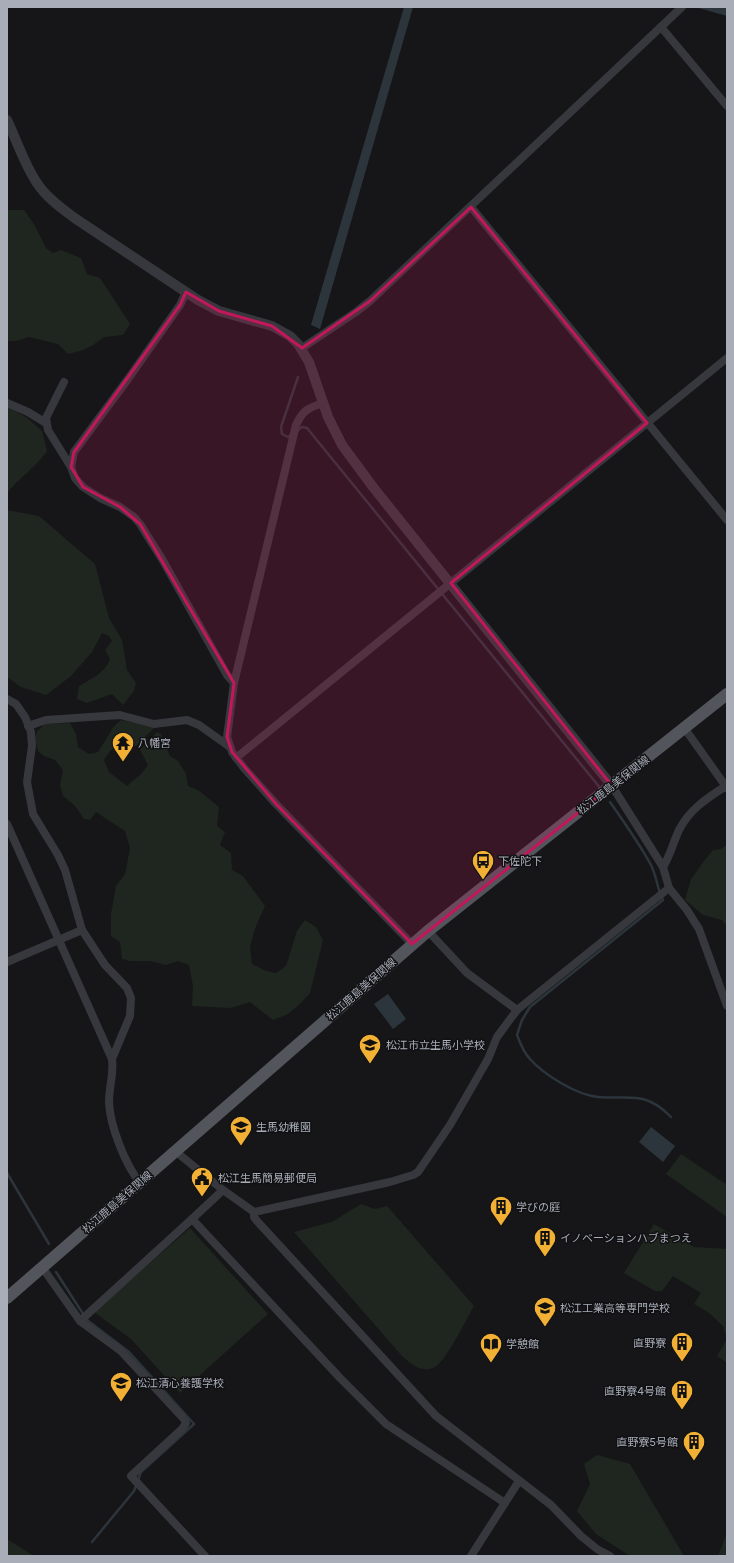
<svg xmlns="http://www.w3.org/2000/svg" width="734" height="1563" font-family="Inter,'Noto Sans JP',sans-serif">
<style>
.green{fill:#1e261f}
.water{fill:#2c353c}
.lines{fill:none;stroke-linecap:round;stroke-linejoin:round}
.stream{stroke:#2c353c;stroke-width:2.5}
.minor{stroke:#37383d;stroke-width:8}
.tertiary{stroke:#37383d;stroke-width:10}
.primary{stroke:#53555c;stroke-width:12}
.marked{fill:#c2185b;fill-opacity:0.2;stroke:#c2185b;stroke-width:3;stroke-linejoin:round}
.labels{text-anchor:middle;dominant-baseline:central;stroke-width:3;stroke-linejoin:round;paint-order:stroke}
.poi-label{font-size:11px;fill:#a8adb8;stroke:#111113;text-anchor:start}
.street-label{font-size:11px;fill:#a8adb8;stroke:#111113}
</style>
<rect width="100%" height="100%" fill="#161618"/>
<g class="green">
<polygon points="7,210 24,210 34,224 46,248 53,253 61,250 81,258 87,274 100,278 130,324 123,335 104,337 93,345 83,350 68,354 58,344 29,337 16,341 7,341"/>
<path d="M7 407 26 417 42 431 47 451C36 467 19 478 7 493Z"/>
<path d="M7 510 39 516 95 564 109 618 122 640 127 670 136 683 134 691 123 705 112 694 87 703 77 699 79 686C91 679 105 673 110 659L105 650 112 641 109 636 102 633 92 652 71 676 46 695 21 687 7 677Z"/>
<path d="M121 720 152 726 154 728 136 746 119 744 110 751 104 760 109 772 127 786 141 774 148 765 140 750 157 732 161 734 170 756 178 761 186 774 188 786 198 790 219 807 217 826 225 832 220 845 231 853 232 870 243 876 265 906 256 926 250 946 252 964 266 971 276 973 286 966 297 931 305 920 316 927 323 940 310 993 302 1002 288 1014 273 1020 250 1002 231 1008 192 1006 193 986 189 965 178 961 166 965 150 961H130L122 959 120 942 111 936V914L116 886 125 874 130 848 125 831 96 812 90 820 84 819 75 806 63 796 60 785 63 770 55 760 44 756 38 751 35 740 37 731 45 724 70 723 76 734 78 747 89 754 98 752C100 747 104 743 107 738 112 729 112 727 121 720Z"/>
<polygon points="727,845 727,926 722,920 703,915 685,900 691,879 704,861 713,850 721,849"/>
<polygon points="681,1154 727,1185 727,1217 666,1174"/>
<path d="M361 1204 375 1209 387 1206 474 1306C467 1318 446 1361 435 1367 422 1374 411 1364 402 1356L294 1232 332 1222Z"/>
<polygon points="654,1224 694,1247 727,1249 727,1363 717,1356 727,1339 723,1326 708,1312 694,1304 701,1293 673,1276 662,1291 655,1291 624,1273"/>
<polygon points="190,1228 268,1314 180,1393 131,1339 94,1312"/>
<polygon points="597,1455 630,1464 684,1556 630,1556 596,1534 577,1511 590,1484 584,1464"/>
<polygon points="727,1533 727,1556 718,1556"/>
<polygon points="7,1539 34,1556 7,1556"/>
</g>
<g class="water">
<polygon points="404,7 413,7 320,329 311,325"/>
<polygon points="695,7 727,7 727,16"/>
<polygon points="388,994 406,1019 393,1029 374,1004"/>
<polygon points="651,1127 675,1146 663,1162 639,1142"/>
</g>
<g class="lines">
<g class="stream">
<polyline points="297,431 302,427 307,428 601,789"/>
<polyline points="291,435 288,437 282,434 281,427 298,377"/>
<path d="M610 802C624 822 639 843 651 865 657 877 657 889 663 900L530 1007 522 1020 517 1035C520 1043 524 1053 530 1059 544 1075 577 1095 598 1097 630 1100 645 1090 671 1117"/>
<polyline points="7,1173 49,1244"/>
<polyline points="56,1272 87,1320 129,1352 194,1424 141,1472 134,1491 92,1542"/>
</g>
<g class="minor">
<polyline points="661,27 727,106"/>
<polyline points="471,207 727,520"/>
<polyline points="186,292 180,305 128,379 74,452 71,467 75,478 83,487 100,498 120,507 134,517 140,524 162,559 227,675 234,683"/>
<polyline points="302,348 356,312 370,301 682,7"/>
<polyline points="64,382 46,418 48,430 71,467"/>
<polyline points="7,403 28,412 46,423"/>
<path d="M323 403C308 408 303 410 296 425L234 683 227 737 232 752 244 768 276 804 412 944"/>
<polyline points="7,699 16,704 25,717 31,732 32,746 27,782 33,814 58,855 65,870 82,930 105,965 127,988 131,998 130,1016 112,1059"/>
<polyline points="28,726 46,720 120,715 154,724 187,720 199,725 230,747"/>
<polyline points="685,729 727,788"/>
<polyline points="236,758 727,358"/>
<polyline points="612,786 663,867 669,888 687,910 699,929 727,1006"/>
<path d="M7 824 112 1059C114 1073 109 1087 109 1102 110 1126 125 1164 140 1183"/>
<path d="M663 867C670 856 673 843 679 830 689 810 707 798 726 786"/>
<polyline points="428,931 467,973 517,1010"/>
<polyline points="7,962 82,930"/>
<polyline points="175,1151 223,1190 254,1212 390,1182 413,1175 418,1172 450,1125 488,1059 497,1037 517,1010 669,888"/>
<polyline points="223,1190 192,1219 341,1379 386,1424 505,1503"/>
<polyline points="254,1212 254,1217 257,1221 436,1416 551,1505 581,1536 597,1549 610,1556"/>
<polyline points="42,1267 80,1321 121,1351 184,1419 186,1423 182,1429 131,1476 205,1556"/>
<polyline points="80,1321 192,1219"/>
<polyline points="471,1556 519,1481"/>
</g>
<path class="tertiary" d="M7 120C17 141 28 174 43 191 52 202 64 210 76 219L198 300 219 311 272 326 290 336 298 344 309 362 328 417 342 445 373 487 612 786"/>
<polyline class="primary" points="7,1298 428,931 727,694"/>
</g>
<path class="marked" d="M471 207 647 423 451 583 612 786 412 944 276 804 232 752 227 737 234 683 140 524 120 507 83 487 71 467 74 452 180 305 186 292 219 311 272 326 302 348 370 301Z"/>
<defs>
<g id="temple-pin" transform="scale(1.15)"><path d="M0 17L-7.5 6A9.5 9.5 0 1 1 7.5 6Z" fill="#f2b134" stroke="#111113"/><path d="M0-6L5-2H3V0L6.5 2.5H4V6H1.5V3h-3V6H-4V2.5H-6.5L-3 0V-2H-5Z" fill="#111"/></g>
<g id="bus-pin" transform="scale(1.15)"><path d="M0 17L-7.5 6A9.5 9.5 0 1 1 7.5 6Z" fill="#f2b134" stroke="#111113"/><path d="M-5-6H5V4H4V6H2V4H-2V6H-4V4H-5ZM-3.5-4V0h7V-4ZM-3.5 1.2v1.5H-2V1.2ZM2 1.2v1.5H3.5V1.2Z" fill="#111"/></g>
<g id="school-pin" transform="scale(1.15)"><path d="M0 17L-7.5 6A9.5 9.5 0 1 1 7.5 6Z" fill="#f2b134" stroke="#111113"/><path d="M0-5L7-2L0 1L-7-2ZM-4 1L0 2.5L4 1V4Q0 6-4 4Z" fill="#111"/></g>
<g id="civic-pin" transform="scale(1.15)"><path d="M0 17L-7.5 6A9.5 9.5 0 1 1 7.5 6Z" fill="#f2b134" stroke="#111113"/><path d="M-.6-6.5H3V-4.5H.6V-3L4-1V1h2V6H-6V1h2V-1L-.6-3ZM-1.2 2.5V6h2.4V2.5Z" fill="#111"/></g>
<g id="building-pin" transform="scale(1.15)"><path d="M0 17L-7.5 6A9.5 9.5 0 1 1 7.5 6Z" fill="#f2b134" stroke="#111113"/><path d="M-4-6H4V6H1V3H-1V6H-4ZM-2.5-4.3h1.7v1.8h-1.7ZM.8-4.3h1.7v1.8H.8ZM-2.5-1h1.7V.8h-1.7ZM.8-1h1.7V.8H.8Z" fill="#111"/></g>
<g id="university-pin" transform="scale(1.15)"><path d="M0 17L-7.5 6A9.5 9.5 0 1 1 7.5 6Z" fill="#f2b134" stroke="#111113"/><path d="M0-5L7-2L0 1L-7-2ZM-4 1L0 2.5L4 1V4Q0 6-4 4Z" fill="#111"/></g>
<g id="library-pin" transform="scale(1.15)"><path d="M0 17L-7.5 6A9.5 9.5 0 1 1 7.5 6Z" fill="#f2b134" stroke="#111113"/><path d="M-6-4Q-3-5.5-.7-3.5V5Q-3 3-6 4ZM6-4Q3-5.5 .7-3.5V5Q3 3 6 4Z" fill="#111"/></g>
</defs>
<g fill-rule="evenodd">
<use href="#temple-pin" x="123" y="743"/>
<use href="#bus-pin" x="483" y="861"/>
<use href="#school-pin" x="370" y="1045"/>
<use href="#school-pin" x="241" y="1127"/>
<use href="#civic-pin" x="202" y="1178"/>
<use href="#building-pin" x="501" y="1207"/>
<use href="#building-pin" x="545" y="1238"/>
<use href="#university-pin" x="545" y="1308"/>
<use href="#building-pin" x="682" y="1343"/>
<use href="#library-pin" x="491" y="1344"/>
<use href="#school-pin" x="121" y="1383"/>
<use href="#building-pin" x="682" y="1391"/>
<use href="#building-pin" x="694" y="1442"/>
</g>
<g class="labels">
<g class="poi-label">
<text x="138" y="743">八幡宮</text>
<text x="498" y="861">下佐陀下</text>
<text x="386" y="1045">松江市立生馬小学校</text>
<text x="256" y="1127">生馬幼稚園</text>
<text x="218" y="1178">松江生馬簡易郵便局</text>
<text x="516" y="1207">学びの庭</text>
<text x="560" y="1238">イノベーションハブまつえ</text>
<text x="560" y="1308">松江工業高等専門学校</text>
<text x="666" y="1343" text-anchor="end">直野寮</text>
<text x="506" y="1344">学憩館</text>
<text x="136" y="1383">松江清心養護学校</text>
<text x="666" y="1391" text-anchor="end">直野寮4号館</text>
<text x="678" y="1442" text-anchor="end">直野寮5号館</text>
</g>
<g class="street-label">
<text transform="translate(613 785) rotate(-38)">松江鹿島美保関線</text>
<text transform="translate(361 989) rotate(-41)">松江鹿島美保関線</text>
<text transform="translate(117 1202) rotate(-41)">松江鹿島美保関線</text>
</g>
</g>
<rect width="734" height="1563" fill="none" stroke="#a8adb8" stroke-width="16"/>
</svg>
